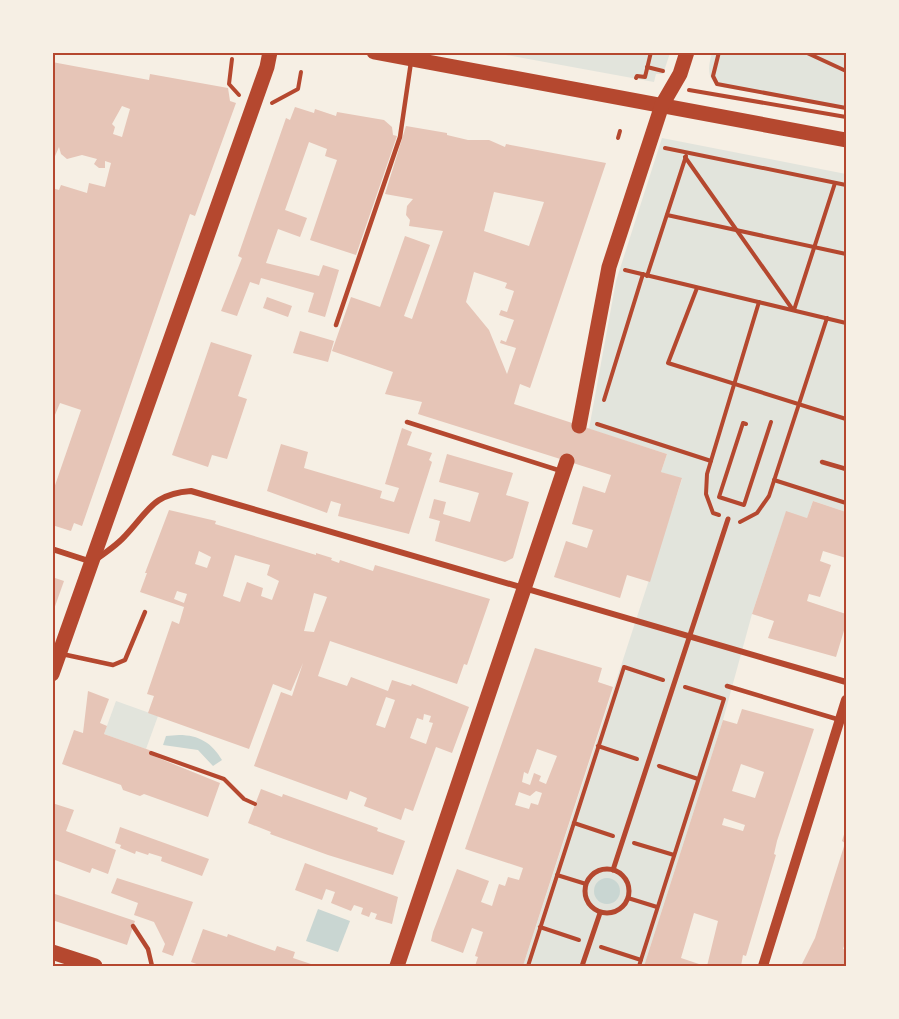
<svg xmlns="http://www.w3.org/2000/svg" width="899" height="1019" font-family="Inter,sans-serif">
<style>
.green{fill:#e2e4dc}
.water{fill:#c9d6d2}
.building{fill:#e6c5b7;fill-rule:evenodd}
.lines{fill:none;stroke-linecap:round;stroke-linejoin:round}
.path{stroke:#b5482f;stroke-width:4}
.service{stroke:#b5482f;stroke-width:4.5}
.pedestrian{stroke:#b5482f;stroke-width:5}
.minor{stroke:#b5482f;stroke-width:6}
.tertiary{stroke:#b5482f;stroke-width:10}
.primary{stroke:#b5482f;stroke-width:15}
.neatline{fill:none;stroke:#b5482f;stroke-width:2}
</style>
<rect width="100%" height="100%" fill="#f6efe4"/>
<g class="green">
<polygon points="495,53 670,53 663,74 656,74 654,82"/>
<path d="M712 53H846V109L721 87C706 81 708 66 712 53Z"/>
<polygon points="662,138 846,174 846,512 813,501 807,518 786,512 752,614 723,720 644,966 523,966 682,479 661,472 667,454 589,429 616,281"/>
<polygon points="116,701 158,716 146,749 104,734"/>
</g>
<g class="water">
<path d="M179 735C199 735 212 743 222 760L213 766 198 750 163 745 166 736Z"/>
<circle cx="607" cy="891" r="13"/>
<polygon points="318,909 350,921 338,952 306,941"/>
</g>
<g class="building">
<path d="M52 62 149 80 150 74 228 88 230 101 236 103 195 216 190 214 82 526 74 523 71 531 52 525V494L81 410 60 403 52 422V188L59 190 61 185 87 193 89 183 105 187 111 163 105 161V168H99L94 164 97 159 82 155 67 159 61 154 59 147 52 163ZM122 106 130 109 122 137 113 134 115 127 112 124Z"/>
<polygon points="295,107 314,113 315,109 336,116 337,112 384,120 392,127 393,135 397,136 356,255 310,240 337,160 325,156 327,149 309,142 285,210 307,218 300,237 278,229 266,263 319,276 323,265 339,270 325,317 308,312 314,293 261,278 259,285 250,282 237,316 221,311 242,258 238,256 286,118 290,120"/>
<path d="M406 126 447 133V135L468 140H489L505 147 506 144 606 163 530 388 520 384 514 404 667 454 661 472 682 478 650 582 627 575 620 598 554 577 566 541 587 548 593 530 572 524 583 486 605 493 611 475 418 414 422 402 385 394 393 372 332 351 351 297 380 307 405 236 430 245 404 316 412 319 443 231 409 226 410 220 406 215 407 206 413 199 385 194ZM494 192 544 202 529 246 484 231ZM474 272 507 283 505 288 514 291 507 312 501 310 499 315 514 320 506 342 501 340 500 343 516 348 507 374 489 330 466 302Z"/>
<polygon points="267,297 292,306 288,317 263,308"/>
<polygon points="300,331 334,341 328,362 293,353"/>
<polygon points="211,342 252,355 238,396 247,399 227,459 212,455 208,467 172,455"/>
<polygon points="402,428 412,432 407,445 432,453 429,460 432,462 409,534 338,516 341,504 331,501 327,513 267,491 281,444 308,452 304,468 382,491 380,498 394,502 399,488 385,484"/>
<polygon points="447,454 513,473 506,495 529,502 513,558 505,562 435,541 440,521 429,518 434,499 446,502 443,514 470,522 479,493 439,482"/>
<polygon points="813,501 846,512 846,558 823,551 820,561 831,565 820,597 809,594 807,601 846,614 846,624 836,657 768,638 774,621 752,614 786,511 807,518"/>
<path d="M169 510 216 521 215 524 316 555V553L332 558 331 560 339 563 340 560 373 571 375 565 490 599 467 665 464 664 457 684 330 641 318 676 347 686 351 677 388 691 392 680 411 686 412 684 469 707 452 753 436 747 413 811 405 808 401 820 364 806 367 798 350 791 347 800 254 766 281 692 292 696 303 663 291 691 273 684 249 749 148 713 154 696 147 694 172 621 179 624 184 607 140 592 147 573H145ZM199 551 211 557 207 568 195 564ZM235 555 270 565 267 575 279 581 272 600 261 596 263 588 247 582 240 602 223 596ZM177 591 187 594 184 603 174 599ZM314 593 327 597 314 632 304 631ZM386 697 395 700 385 728 376 725ZM424 714 431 716 429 722 433 723 426 744 410 738 417 718 423 720Z"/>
<polygon points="52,577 64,581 53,612 52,612"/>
<path d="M535 648 602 668 598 682 613 687 523 966H475L478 957 475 956 483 932 472 928 463 953 431 941 433 932 457 869 489 881 481 902 492 906 499 884 505 886 508 877 519 880 523 868 465 849ZM537 749 557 756 546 784 539 781 541 776 534 773 530 785 522 782 524 772 528 774ZM536 791 542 793 538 805 531 803 529 809 515 805 519 792 530 796Z"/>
<polygon points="88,691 109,699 100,723 107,726 104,734 152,751 151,755 220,783 208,817 144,794 140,796 123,790 121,785 62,764 74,730 83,733"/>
<path d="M742 709 814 729 777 841 774 854 776 855 746 956 743 955 741 966H707L718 921 694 913 681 958 705 966H644L723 720 737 724ZM741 764 764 772 755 798 732 791ZM724 818 745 825 743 831 722 825Z"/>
<polygon points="261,789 282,797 283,794 378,828 377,831 405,841 393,875 328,855 270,834 271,832 248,823"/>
<polygon points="52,803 74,810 66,831 116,850 108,874 92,868 90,873 55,860 52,867"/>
<polygon points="120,827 209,859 202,876 161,861 162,857 149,853 148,855 136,851 135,854 120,848 121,845 115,843"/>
<polygon points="846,828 846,940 843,949 846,950 846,960 844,966 801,966 815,938 845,843 842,841"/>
<polygon points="305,863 398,897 392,924 375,919 377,914 371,912 369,917 361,914 363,908 354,905 351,911 331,903 335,892 326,889 322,900 295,890"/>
<polygon points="117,878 193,902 173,956 162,952 165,944 154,922 134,915 138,903 111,893"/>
<polygon points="52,893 135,921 127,945 52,920"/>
<polygon points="203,929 227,937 228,934 275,951 277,946 295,952 293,958 317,966 202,966 191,962"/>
</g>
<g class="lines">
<g class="path">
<polyline points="719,52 713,76 717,84 846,108"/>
<polyline points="805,52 846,71"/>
<polyline points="232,59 229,84 239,95"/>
<polyline points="647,67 663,71"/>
<polyline points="636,78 637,76 645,77 651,52"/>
<polyline points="689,90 846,117"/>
<polyline points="272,103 298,89 301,72"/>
<polyline points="618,138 620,131"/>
<polyline points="665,148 846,185"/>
<polyline points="685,157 793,310"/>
<polyline points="667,215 846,254"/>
<polyline points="625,270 846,323"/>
<polyline points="647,276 686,156"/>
<polyline points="697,288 668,363 846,419"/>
<polyline points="794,310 835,183"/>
<polyline points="604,400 643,274"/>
<polyline points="597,424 711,461"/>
<polyline points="746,424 743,423 719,497 744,505 771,422"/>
<polyline points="774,480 846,503"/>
<polyline points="719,515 713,513 706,494 707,474 759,302"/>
<polyline points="740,522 757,513 769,496 827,318"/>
<polyline points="598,746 637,759"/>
<polyline points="151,753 224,779 244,799 255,804"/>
<polyline points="659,766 698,779"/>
<polyline points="574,823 613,836"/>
<polyline points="634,843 674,855"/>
<polyline points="557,875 586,884"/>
<polyline points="628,898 657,907"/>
<polyline points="540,927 579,940"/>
<polyline points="601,947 641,960"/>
<polyline points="528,966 624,667 663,680"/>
<polyline points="639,966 724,699 685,687"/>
</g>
<g class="service">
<polyline points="336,325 400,137 411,62"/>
<polyline points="407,422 561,471"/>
<polyline points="822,462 846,469"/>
<polyline points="62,654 113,665 125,660 145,612"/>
<polyline points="727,686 840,720"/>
<polyline points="133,926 148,949 152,966"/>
</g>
<g class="pedestrian">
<circle cx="607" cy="891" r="22"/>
<polyline points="613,870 728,519"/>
<polyline points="582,966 600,913"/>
</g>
<path class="minor" d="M52 549 92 562C104 554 116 546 125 536 149 511 152 494 191 491L846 682"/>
<polyline class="tertiary" points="763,966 846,700"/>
<g class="primary">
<polyline points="374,52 846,140"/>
<polyline points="579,426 609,267 662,105 680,74 687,52"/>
<polyline points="52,674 267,67 270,52"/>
<polyline points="52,952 95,966"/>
<polyline points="397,966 567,461"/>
</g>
</g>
<rect width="899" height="1019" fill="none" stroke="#f6efe4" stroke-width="108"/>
<rect x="54" y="54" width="791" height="911" class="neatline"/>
</svg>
